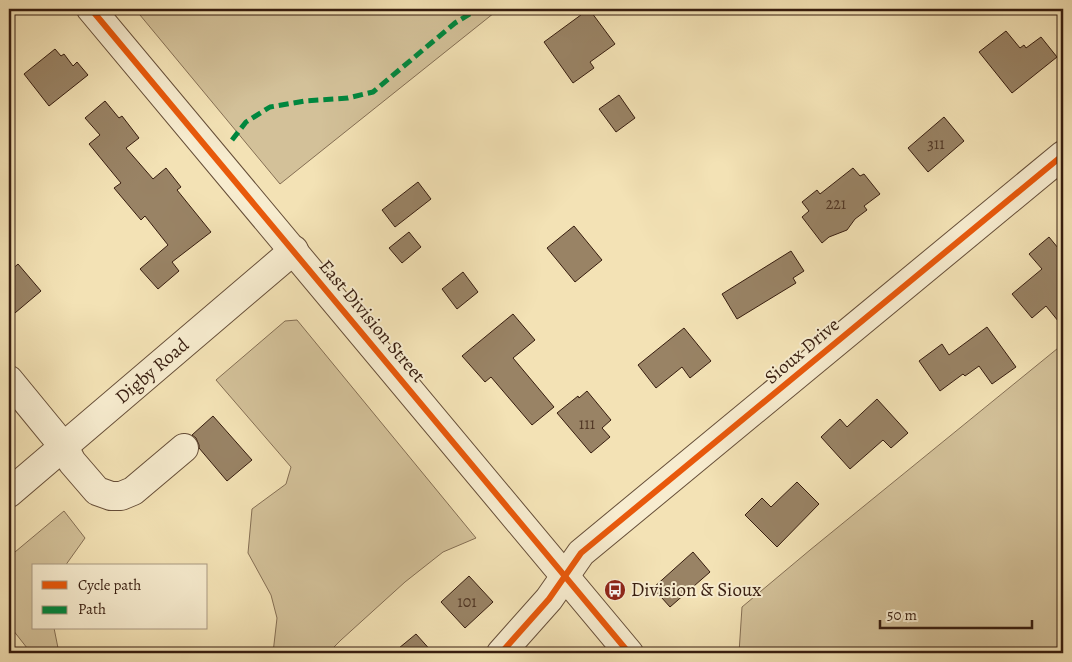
<svg xmlns="http://www.w3.org/2000/svg" width="1072" height="662" font-family="Alegreya,serif">
<style>
.green{fill:#d3c199;stroke:#856f54}
.building{fill:#998365;stroke:#371d0f}
.lines{fill:none;stroke-linecap:round;stroke-linejoin:round}
.minor-casing{stroke:#664e38;stroke-width:30}
.minor{stroke:#f7eccf;stroke-width:28}
.quiet{stroke:#00873e;stroke-width:5;stroke-dasharray:10 5;stroke-linecap:butt}
.cycleway-casing{stroke:#f7eccf;stroke-width:9}
.cycleway{stroke:#e8590c;stroke-width:6}
.labels{text-anchor:middle;dominant-baseline:central;stroke-width:4;stroke-linejoin:round;paint-order:stroke}
.number-label{font-size:16px;fill:#503624}
.street-label{font-size:19px;fill:#371d0f;stroke:#f7eccf}
.poi-label{font-size:19px;fill:#371d0f;stroke:#f7eccf;text-anchor:start}
</style>
<rect width="100%" height="100%" fill="#f3e2b5"/>
<filter id="stains"><feTurbulence type="fractalNoise" baseFrequency=".004" numOctaves="4"/><feColorMatrix values="0 0 0 0 .2 0 0 0 0 .09 0 0 0 0 .02 0 0 0 .5 -.17"/></filter>
<radialGradient id="worn" r=".72"><stop offset=".6" stop-color="#630" stop-opacity="0"/><stop offset="1" stop-color="#630" stop-opacity=".3"/></radialGradient>
<g class="green">
<polygon points="135,9 499,9 280,184"/>
<polygon points="297,320 476,538 443,552 405,582 341,640 332,649 331,653 273,653 277,618 271,595 248,553 252,509 286,484 291,467 216,380 285,321"/>
<polygon points="1063,344 1063,653 739,653 742,607 810,550"/>
<polygon points="64,511 85,538 65,566 34,566 34,628 54,628 58,648 62,653 31,653 9,625 9,557"/>
</g>
<g class="building">
<polygon points="589,9 615,44 590,62 594,68 573,83 544,42"/>
<polygon points="1006,31 1020,48 1024,45 1026,48 1041,37 1057,57 1012,93 979,52"/>
<polygon points="55,49 61,56 64,54 73,66 77,62 88,75 49,106 24,74"/>
<polygon points="619,95 635,118 616,132 599,109"/>
<polygon points="105,101 119,118 122,116 139,138 126,148 153,179 166,168 181,187 177,190 211,232 172,262 179,271 158,289 140,269 168,245 145,216 141,220 114,188 121,183 89,144 100,135 85,118"/>
<polygon points="944,117 964,141 928,172 908,148"/>
<polygon points="853,168 860,176 864,174 880,194 864,206 867,210 855,219 847,230 829,237 822,243 802,217 809,211 802,202 817,190 820,194"/>
<polygon points="418,182 431,199 395,227 382,210"/>
<polygon points="574,226 602,260 575,282 547,248"/>
<polygon points="409,232 421,247 402,263 389,248"/>
<polygon points="1049,237 1063,254 1063,327 1046,306 1032,318 1012,294 1042,269 1029,254"/>
<polygon points="791,251 804,271 793,278 796,283 737,319 722,294"/>
<polygon points="18,264 41,291 9,318 9,272"/>
<polygon points="463,272 478,292 457,309 442,289"/>
<polygon points="513,314 535,340 513,358 554,407 532,425 491,377 485,382 462,356"/>
<polygon points="987,327 1016,367 992,384 979,366 965,376 963,374 940,391 919,361 942,344 949,355"/>
<polygon points="684,328 711,361 690,378 682,367 656,388 638,365"/>
<polygon points="587,391 611,420 602,428 610,437 591,453 557,413 578,396 579,398"/>
<polygon points="877,399 908,433 891,448 883,440 850,469 821,437 840,419 847,427"/>
<polygon points="213,416 252,460 227,481 199,448 199,445 196,438 192,435"/>
<polygon points="797,482 819,504 777,547 745,515 762,498 771,507"/>
<polygon points="693,552 710,572 670,607 653,588"/>
<polygon points="469,576 493,602 465,628 441,602"/>
<polygon points="416,634 433,653 393,653"/>
</g>
<g class="lines">
<g class="minor-casing">
<g id="minor">
<polyline points="91,9 629,653"/>
<polyline points="9,380 64,447 72,462 97,491 111,496 121,496 133,491 184,448"/>
<path id="s1" d="M9 493 294 250"/>
<polyline points="501,653 549,599 581,553 1063,155"/>
</g>
</g>
<use href="#minor" class="minor"/>
<polyline class="quiet" points="232,140 246,122 270,107 305,101 348,98 373,92 455,23 478,9"/>
<g class="cycleway-casing">
<g id="cycleway">
<polyline points="91,9 629,653"/>
<polyline points="501,653 549,599 581,553 1063,155"/>
</g>
</g>
<use href="#cycleway" class="cycleway"/>
</g>
<defs>
<g id="bus-disc" transform="scale(1.125)"><circle r="9.5" fill="#8f2418" stroke="#f7eccf"/><path d="M-5-6H5V4H4V6H2V4H-2V6H-4V4H-5ZM-3.5-4V0h7V-4ZM-3.5 1.2v1.5H-2V1.2ZM2 1.2v1.5H3.5V1.2Z" fill="#fff"/></g>
</defs>
<g fill-rule="evenodd">
<use href="#bus-disc" x="615" y="590"/>
</g>
<g class="labels">
<g class="number-label">
<text x="936" y="144">311</text>
<text x="836" y="204">221</text>
<text x="587" y="424">111</text>
<text x="467" y="602">101</text>
</g>
<g class="street-label">
<text transform="translate(372 321) rotate(50)">East Division Street</text>
<text transform="translate(802 351) rotate(-40)">Sioux Drive</text>
<text stroke="none"><textPath href="#s1" startOffset="188">Digby Road</textPath></text>
</g>
<g class="poi-label">
<text x="631" y="590">Division &amp; Sioux</text>
</g>
</g>
<rect width="1072" height="662" fill="none" stroke="#f3e2b5" stroke-width="30"/>
<rect x="10" y="10" width="1052" height="642" fill="none" stroke="#371d0f" stroke-width="2.5"/>
<rect x="15" y="15" width="1042" height="632" fill="none" stroke="#371d0f"/>
<rect x="32" y="564" width="175" height="65" fill="#f7eccf" stroke="#aa9982"/>
<rect x="42" y="581" width="25" height="8" fill="#e8590c" stroke="#aa9982"/>
<text x="78" y="590" font-size="15" fill="#371d0f">Cycle path</text>
<rect x="42" y="606" width="25" height="8" fill="#00873e" stroke="#aa9982"/>
<text x="78" y="614" font-size="15" fill="#371d0f">Path</text>
<path d="M880 620v8h152v-8" fill="none" stroke="#371d0f" stroke-width="2.5"/>
<text x="887" y="620" font-size="15" fill="#371d0f" stroke="#f7eccf" stroke-width="4" paint-order="stroke">50 m</text>
<rect width="100%" height="100%" filter="url(#stains)"/>
<rect width="100%" height="100%" fill="url(#worn)"/>
</svg>
